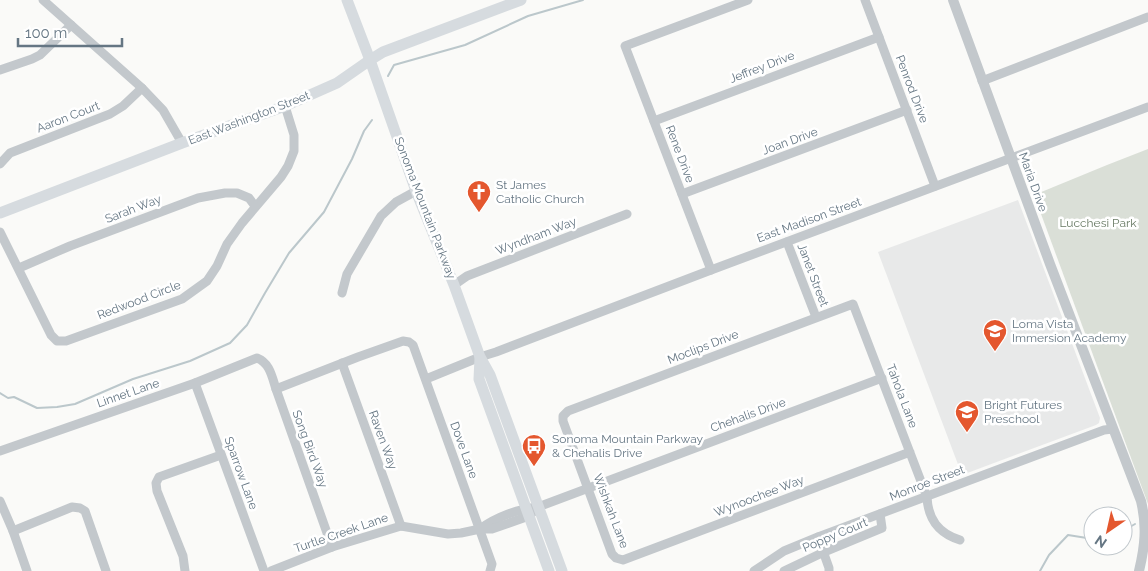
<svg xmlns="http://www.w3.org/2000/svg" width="1148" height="571" font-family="Raleway,sans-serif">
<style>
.built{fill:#e8e9e9}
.green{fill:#dadfd7}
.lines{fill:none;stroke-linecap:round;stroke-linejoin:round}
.stream{stroke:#bbc7cb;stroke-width:2}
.minor{stroke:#c3c8cc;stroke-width:9}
.tertiary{stroke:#c3c8cc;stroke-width:10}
.secondary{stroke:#d6dbdf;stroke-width:11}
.labels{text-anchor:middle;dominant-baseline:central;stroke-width:5;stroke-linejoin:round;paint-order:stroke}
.street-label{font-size:12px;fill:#657683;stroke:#fff}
.poi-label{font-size:12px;fill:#657683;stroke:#fff;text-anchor:start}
.park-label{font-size:12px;fill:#687a64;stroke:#fff}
</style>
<rect width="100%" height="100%" fill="#fafaf8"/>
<polygon class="built" points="1018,200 1100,418 1099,423 1096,425 962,475 878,252"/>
<polygon class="green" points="1148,149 1148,504 1034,195 1107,165"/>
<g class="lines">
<g class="stream">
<polyline points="388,76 394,65 465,45 528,16 583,0"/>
<polyline points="0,393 8,398 14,397 37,408 57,407 75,404 133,379 190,361 230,343 247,325 265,293 289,253 324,212 352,159 364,131 372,120"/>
<polyline points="1123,531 1135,524"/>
<polyline points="1040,571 1049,555 1068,535 1093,539"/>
</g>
<g class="minor">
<polyline points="43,0 142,88 163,110 182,143"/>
<polyline points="865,0 935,186"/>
<polyline points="0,70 32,59 40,55 71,25"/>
<polyline points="982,81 1148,17"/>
<polyline points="654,121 879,37"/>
<polyline points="0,164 10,153 110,114 123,106 142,88"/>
<polyline points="682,194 907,110"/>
<polyline points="0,232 51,335 57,341 66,341 182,299 207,281 217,266 227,244 242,223 281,177 288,166 294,151 294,135 285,106"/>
<polyline points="787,242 816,317"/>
<polyline points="19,268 70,246 198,198 225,193 237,193 249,198 255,206"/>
<polyline points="711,270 625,46 748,0"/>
<polyline points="454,285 467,276 627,214"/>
<polyline points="342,293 347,274 381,216 396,202 416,191"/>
<polyline points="342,363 401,526"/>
<polyline points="426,379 480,357 496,352 711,270 1148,107"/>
<polyline points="195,383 264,571"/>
<polyline points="276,389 358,357 403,341 409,342 413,345 492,564 490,571"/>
<path d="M0 451 195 383 257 358C270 363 272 377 276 389L332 547"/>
<path d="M910 452 623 560 616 558 612 554 563 421V416L568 411 853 304 927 497C928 519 938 533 960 540"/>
<polyline points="0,501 13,531 27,571"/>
<path d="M480 529C496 517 518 509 538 507L882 378"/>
<polyline points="13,531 72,507 80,508 85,511 106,571"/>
<polyline points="818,537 829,568 829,571"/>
<polyline points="185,571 183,556 157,491 156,483 159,477 221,455"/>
<polyline points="271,571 332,547 401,526 448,534 461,533 480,529 492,529 529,516 533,512"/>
<polyline points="754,571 784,551 818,537 1104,430 1113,429"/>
<polyline points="784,571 824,552 882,528 880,514"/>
</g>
<path class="tertiary" d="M953 0 1050 264 1141 501C1147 526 1145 546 1139 571"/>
<g class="secondary">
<polyline points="347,0 370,60 416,191 454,285 480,357 490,375 562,571"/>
<polyline points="0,213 182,143 285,106 337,83 370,60 383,52 521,0"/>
<polyline points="480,358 479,379 549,571"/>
</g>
</g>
<defs>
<g id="church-pin" transform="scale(1.25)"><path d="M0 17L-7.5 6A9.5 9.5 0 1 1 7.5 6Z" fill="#e4572e" stroke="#fff"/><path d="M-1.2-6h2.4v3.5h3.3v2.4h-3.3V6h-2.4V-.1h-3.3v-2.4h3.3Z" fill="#fff"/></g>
<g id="school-pin" transform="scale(1.25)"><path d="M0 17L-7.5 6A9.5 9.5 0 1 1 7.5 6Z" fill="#e4572e" stroke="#fff"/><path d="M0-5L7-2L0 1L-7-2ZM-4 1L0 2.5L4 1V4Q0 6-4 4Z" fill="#fff"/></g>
<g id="bus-pin" transform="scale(1.25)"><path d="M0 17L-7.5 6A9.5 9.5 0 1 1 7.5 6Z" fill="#e4572e" stroke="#fff"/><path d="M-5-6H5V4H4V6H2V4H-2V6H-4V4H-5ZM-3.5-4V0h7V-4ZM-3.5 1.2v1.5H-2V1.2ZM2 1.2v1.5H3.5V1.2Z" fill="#fff"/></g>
</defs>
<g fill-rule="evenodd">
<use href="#church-pin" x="479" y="192"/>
<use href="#school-pin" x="995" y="331"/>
<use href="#school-pin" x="967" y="412"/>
<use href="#bus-pin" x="534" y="446"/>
</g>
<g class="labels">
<g class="street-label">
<text transform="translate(762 67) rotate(-21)">Jeffrey Drive</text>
<text transform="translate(912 89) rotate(69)">Penrod Drive</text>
<text transform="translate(68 117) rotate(-21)">Aaron Court</text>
<text transform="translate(249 118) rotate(-21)">East Washington Street</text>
<text transform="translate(790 141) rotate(-20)">Joan Drive</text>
<text transform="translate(680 154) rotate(69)">Rene Drive</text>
<text transform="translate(1033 182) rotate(70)">Maria Drive</text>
<text transform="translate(425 208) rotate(69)">Sonoma Mountain Parkway</text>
<text transform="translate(133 209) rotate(-21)">Sarah Way</text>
<text transform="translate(809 220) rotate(-20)">East Madison Street</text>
<text transform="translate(536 236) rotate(-21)">Wyndham Way</text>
<text transform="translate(813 275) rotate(69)">Janet Street</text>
<text transform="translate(139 300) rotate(-21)">Redwood Circle</text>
<text transform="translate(703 347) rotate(-21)">Moclips Drive</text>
<text transform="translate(128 393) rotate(-19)">Linnet Lane</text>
<text transform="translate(902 396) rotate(69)">Tahola Lane</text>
<text transform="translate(748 415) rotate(-20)">Chehalis Drive</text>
<text transform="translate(383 440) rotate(70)">Raven Way</text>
<text transform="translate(310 449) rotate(70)">Song Bird Way</text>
<text transform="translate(464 450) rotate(70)">Dove Lane</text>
<text transform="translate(241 473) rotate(70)">Sparrow Lane</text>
<text transform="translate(927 483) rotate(-21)">Monroe Street</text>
<text transform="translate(759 496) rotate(-21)">Wynoochee Way</text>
<text transform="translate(611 511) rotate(69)">Wishkah Lane</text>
<text transform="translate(341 533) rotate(-19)">Turtle Creek Lane</text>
<text transform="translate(835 535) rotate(-23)">Poppy Court</text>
</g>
<g class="poi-label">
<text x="496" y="185">St James<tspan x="496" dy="14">Catholic Church</tspan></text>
<text x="1012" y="324">Loma Vista<tspan x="1012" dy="14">Immersion Academy</tspan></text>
<text x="984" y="405">Bright Futures<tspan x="984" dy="14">Preschool</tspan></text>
<text x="552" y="439">Sonoma Mountain Parkway<tspan x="552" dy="14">&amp; Chehalis Drive</tspan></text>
</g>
<g class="park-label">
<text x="1098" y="223">Lucchesi Park</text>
</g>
</g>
<g transform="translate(1108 531) rotate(214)"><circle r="24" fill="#ffffff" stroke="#c1c8cd"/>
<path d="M0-4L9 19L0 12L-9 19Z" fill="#e4572e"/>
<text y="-8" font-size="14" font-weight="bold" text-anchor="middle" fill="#657683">N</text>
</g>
<path d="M18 38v8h104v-8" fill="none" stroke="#657683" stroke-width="2.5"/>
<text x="25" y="38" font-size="15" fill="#657683" stroke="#ffffff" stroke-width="4" paint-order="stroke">100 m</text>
</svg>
